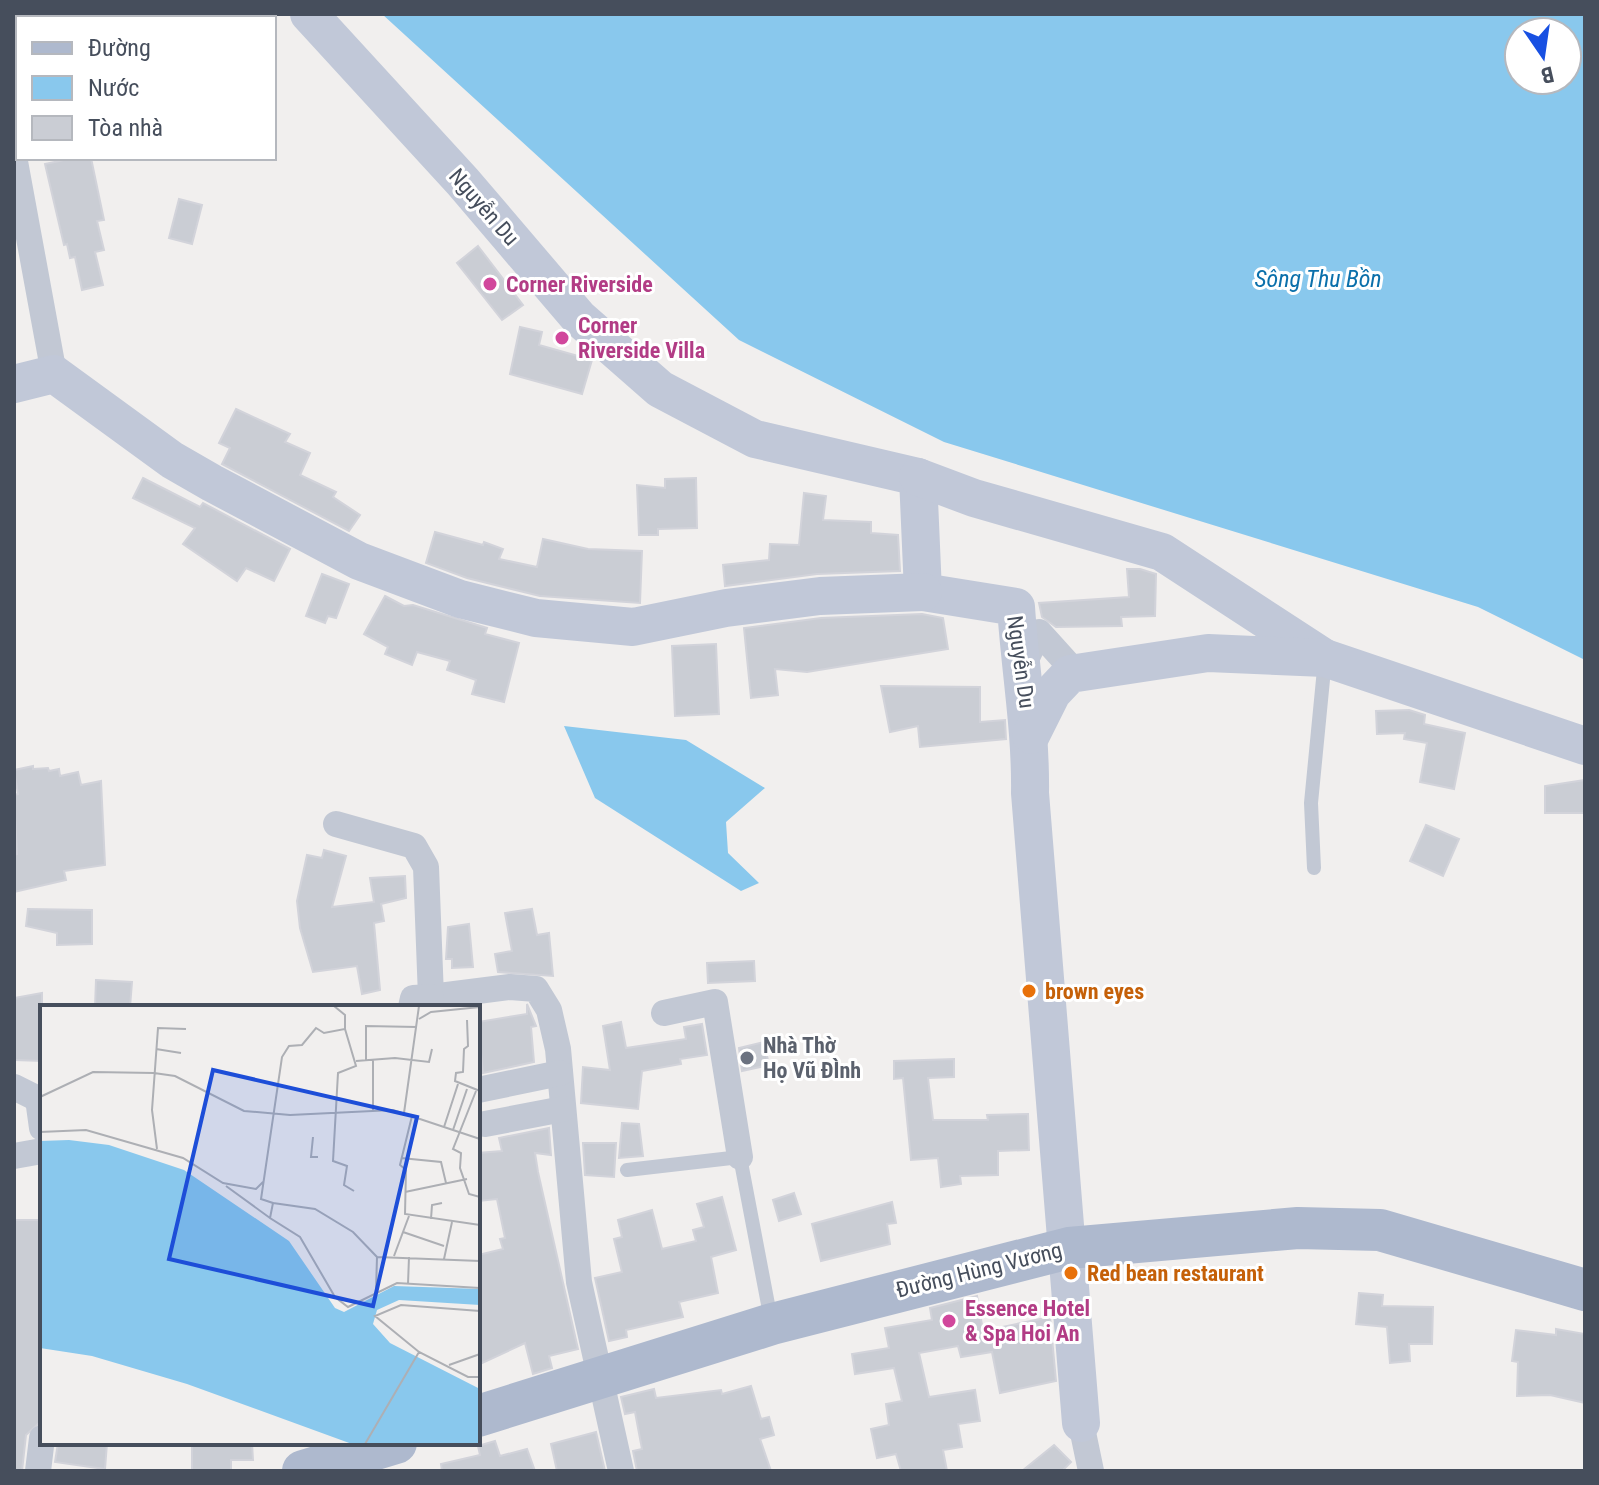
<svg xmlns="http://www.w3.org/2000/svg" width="1599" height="1485" font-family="'Roboto Condensed',sans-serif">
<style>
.water{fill:#89c8ed;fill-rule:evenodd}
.building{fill:#cacdd4;stroke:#d2d3da;stroke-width:2}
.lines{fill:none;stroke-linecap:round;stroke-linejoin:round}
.lane{stroke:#c2c8d4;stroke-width:14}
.street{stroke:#c2c8d4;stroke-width:26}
.secondary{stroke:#c1c8d8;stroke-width:38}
.primary{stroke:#aeb9ce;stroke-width:42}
.hotel-dot{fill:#d1479c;stroke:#fff;stroke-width:3}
.food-dot{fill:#e8710a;stroke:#fff;stroke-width:3}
.worship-dot{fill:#6b7280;stroke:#fff;stroke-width:3}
.labels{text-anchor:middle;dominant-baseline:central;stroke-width:6;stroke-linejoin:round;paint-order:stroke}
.street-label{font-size:22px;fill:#464e5c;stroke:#fff}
.hotel-label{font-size:22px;font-weight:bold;fill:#b23c85;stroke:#fff;text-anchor:start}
.food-label{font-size:22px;font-weight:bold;fill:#c56008;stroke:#fff;text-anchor:start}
.worship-label{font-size:22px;font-weight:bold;fill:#5b616d;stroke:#fff;text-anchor:start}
.water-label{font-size:24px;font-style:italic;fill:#0b70ab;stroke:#fff}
.inset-road{fill:none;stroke:#adafb4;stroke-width:2}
.view{fill:#1d4ed8;fill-opacity:0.15;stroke:#1d4ed8;stroke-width:4}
.inset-edge{fill:none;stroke:#464e5c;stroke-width:4}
</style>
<rect width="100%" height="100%" fill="#f1efee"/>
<g class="water">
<path d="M382 14H1585V660L1478 607 944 442 739 340ZM1519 32H1567V80H1519Z"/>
<polygon points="564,726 686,740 765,788 726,822 728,853 759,883 741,891 595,798"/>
</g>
<g class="building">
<polygon points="73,158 91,158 104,220 97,221 104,250 95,252 103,285 82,290 75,257 70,258 67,244 64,245 45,164"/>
<polygon points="179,199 202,205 192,244 169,238"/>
<polygon points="478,246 523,305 502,320 457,263"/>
<polygon points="520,327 542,332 539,345 592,360 582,394 510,374"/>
<polygon points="236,409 290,434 285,442 310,453 300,475 336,492 333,497 360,515 349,531 222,464 230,448 219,443"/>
<polygon points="143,478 200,507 203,503 290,549 274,581 246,568 237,581 183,544 195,528 133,498"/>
<polygon points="696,478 697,528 658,529 658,535 639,535 637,485 665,488 665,479"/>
<polygon points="804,493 826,496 823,520 871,522 871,533 898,535 900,571 817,574 725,586 723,565 769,560 770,544 799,545"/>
<polygon points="435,532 483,545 484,542 503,549 499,559 537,567 543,539 588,549 642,551 640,603 540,596 467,578 426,563"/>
<polygon points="1127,569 1140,569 1156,574 1155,616 1121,617 1122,626 1056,627 1042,617 1039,603 1129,597"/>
<polygon points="322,574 349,584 336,618 328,616 325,623 306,616"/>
<polygon points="385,596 404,606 413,605 487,628 485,634 519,643 504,702 472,694 476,680 447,670 450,661 417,652 412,665 385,654 388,647 364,634"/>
<polygon points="922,614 943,618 948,649 807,672 775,669 778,695 751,698 744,628 821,618"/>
<polygon points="716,644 719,714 675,716 672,646"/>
<polygon points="881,686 980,687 980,722 1005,720 1006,739 920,747 918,726 890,732"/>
<polygon points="1409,710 1425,715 1424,724 1465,733 1454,789 1420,782 1427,743 1404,739 1405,733 1377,734 1376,711"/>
<polygon points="33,766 33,769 48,768 49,771 59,769 60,776 78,772 81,785 101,781 105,865 64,871 66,880 14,892 14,855 17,854 14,795 18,794 14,770"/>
<polygon points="1585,780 1585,813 1545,813 1545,786"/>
<polygon points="1426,825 1459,839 1443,876 1410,861"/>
<polygon points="324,850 346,856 332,907 374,902 370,878 405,876 406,898 381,904 384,921 374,923 380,990 362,994 357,966 313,972 300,928 297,901 307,855 322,858"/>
<polygon points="28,909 92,910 92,944 57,945 57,933 26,926"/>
<polygon points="532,909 537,935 549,933 553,976 498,972 495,954 512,951 505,913"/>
<polygon points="469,924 473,967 452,968 452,959 446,959 448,927"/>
<polygon points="754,961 755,981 708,983 707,963"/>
<polygon points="96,980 132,982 130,1007 95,1007"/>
<polygon points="42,993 42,1061 15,1060 14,998"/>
<polygon points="527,1004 536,1026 531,1027 534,1062 483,1073 478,1022 527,1014"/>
<polygon points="621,1022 626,1048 686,1039 684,1027 702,1024 707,1055 680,1059 681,1064 642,1071 638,1109 581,1103 583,1067 610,1070 603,1026"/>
<polygon points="764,1042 769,1065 742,1071 739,1048"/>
<polygon points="954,1059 954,1077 928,1078 933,1120 988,1120 987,1115 1028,1114 1029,1150 998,1151 998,1175 960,1176 961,1184 941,1187 938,1158 911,1160 903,1078 894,1079 894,1061"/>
<polygon points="622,1123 639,1124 643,1156 619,1158"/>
<polygon points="549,1128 551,1155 535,1153 538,1172 578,1349 549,1356 552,1368 533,1374 525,1343 478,1365 478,1255 503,1249 500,1239 505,1238 497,1199 479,1201 478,1153 502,1151 499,1138"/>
<polygon points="583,1143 616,1143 614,1177 585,1175"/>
<polygon points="794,1193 801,1214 779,1221 773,1200"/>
<polygon points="722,1197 736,1250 711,1257 718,1293 679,1302 683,1317 626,1330 627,1337 609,1341 595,1278 622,1272 614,1239 622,1237 618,1220 652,1210 662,1249 696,1241 693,1230 704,1227 697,1204"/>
<polygon points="892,1202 896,1223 887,1224 890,1244 821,1261 812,1224"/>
<polygon points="14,1220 39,1220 42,1254 42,1402 39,1423 26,1435 22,1471 14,1471"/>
<polygon points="1359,1293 1383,1295 1382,1306 1433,1307 1432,1344 1409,1344 1410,1361 1390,1363 1387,1327 1356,1324"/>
<polygon points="977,1296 983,1331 1050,1317 1056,1381 1000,1393 992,1352 961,1357 958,1346 919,1353 929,1397 975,1390 980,1421 958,1424 962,1447 943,1450 947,1471 901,1471 896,1454 877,1458 871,1429 889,1425 886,1404 902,1401 894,1368 855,1374 852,1354 889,1348 885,1328 932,1320 930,1308"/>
<polygon points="1556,1329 1585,1334 1585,1403 1550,1395 1517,1396 1518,1362 1512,1361 1516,1330 1556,1335"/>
<polygon points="751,1386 761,1419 769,1417 774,1435 760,1439 771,1471 637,1471 633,1451 642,1449 635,1412 625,1414 621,1397 654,1389 656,1398 721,1390 722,1394"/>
<polygon points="596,1432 605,1471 557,1471 551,1444"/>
<polygon points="495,1441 500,1456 527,1449 535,1471 442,1471 441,1464 480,1455 478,1446"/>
<polygon points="58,1443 107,1443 105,1469 55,1462"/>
<polygon points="192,1443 252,1443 253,1460 231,1460 231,1471 192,1470"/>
<polygon points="1054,1445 1071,1462 1062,1471 1022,1471"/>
</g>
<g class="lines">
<g class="lane">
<polyline points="1314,868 1311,803 1325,659"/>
<polyline points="627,1170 740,1157 771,1320"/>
</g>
<g class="street">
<polyline points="14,156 54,374"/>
<polyline points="1023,666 1039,632 1076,673"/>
<polyline points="336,824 414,846 426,867 431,997 510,987 536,989 549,1010 558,1049 579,1282 621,1471"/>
<polyline points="411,1007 413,998 431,997"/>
<polyline points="664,1013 715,1002 740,1157"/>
<polyline points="14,1087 38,1099 42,1128"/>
<polyline points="478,1090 560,1073"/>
<polyline points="485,1124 563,1109"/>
<polyline points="14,1156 42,1151"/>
<polyline points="1081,1423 1091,1471"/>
<polyline points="38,1471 42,1438"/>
</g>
<g class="secondary">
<path d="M309 14 463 182 579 318 660 389 755 439 918 477 923 592 1016 607C1020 669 1031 730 1030 793L1081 1423"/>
<polyline points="107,18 111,14"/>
<polyline points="14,106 18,102"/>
<polyline points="14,384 54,374 172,460 212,483 359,561 460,599 536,618 633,627 726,608 820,596 923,592"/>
<polyline points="918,477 974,498 1162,552 1323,657"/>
<polyline points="1031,735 1052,693 1070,674 1208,653 1325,658 1585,746"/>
</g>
<g class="primary">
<polyline points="478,1416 772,1324 1069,1248 1298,1228 1380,1230 1585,1290"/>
<polyline points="303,1471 396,1443"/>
</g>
</g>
<g class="hotel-dot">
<circle cx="490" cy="284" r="8"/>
<circle cx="562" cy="338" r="8"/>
<circle cx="949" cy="1321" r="8"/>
</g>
<g class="food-dot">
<circle cx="1029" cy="991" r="8"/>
<circle cx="1071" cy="1273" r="8"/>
</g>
<circle class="worship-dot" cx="747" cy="1058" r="8"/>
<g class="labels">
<g class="street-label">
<text transform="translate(484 207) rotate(49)">Nguyễn Du</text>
<text transform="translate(1021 662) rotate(82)">Nguyễn Du</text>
<text transform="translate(979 1270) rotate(-14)">Đường Hùng Vương</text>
</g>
<g class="hotel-label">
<text x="506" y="284">Corner Riverside</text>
<text x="578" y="325">Corner<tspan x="578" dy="25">Riverside Villa</tspan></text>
<text x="965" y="1308">Essence Hotel<tspan x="965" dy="25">&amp; Spa Hoi An</tspan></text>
</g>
<g class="food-label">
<text x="1045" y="991">brown eyes</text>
<text x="1087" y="1273">Red bean restaurant</text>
</g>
<g class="worship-label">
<text x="763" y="1045">Nhà Thờ<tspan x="763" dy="25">Họ Vũ ĐÌnh</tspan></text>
</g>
<g class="water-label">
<text x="1318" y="279">Sông Thu Bồn</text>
</g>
</g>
<g transform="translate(40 1005)">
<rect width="440" height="440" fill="#f1efee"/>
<path d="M29 135 69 140 144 165 249 236 295 303 304 307 354 281 440 284V300L359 295 337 305 333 319 350 338 440 384V439H312L147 379 52 351 0 343V136Z" fill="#89c8ed"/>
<path class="inset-road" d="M294 1 305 10V24L284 28 276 23 262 40 249 41 242 52 221 194 233 198 230 213 260 232 295 292 308 302 357 278 440 283M379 14 391 7 440 2M427 15 428 41 424 44 423 67 416 68 415 76 440 86M305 24 316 61 298 68 293 156 307 161 304 180 314 186M116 44 141 48M326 55V21L377 22M316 56 355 53 389 57 392 44M436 86 413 144 421 148 420 163 429 189 440 192M0 92 53 67 114 68 135 71 204 106 250 110 353 105 440 134M333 105V55M364 108 379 1M372 111 360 160 366 165 365 209 440 220M404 122 418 79M413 125 427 84M0 127 46 125 143 153 183 178 216 184 223 177M273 132 271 152H278M117 144 112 105 118 23 146 24M361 153 401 157 406 178M186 181 230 213M365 187 427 174M233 198 275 204 313 227 337 252 336 286M391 214 392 200 402 198M363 227 404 241M354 251 369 211M337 252 440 256M404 254 412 217M368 279 369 252M440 306 361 300 335 311 379 347 428 372H440M409 360 440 349M325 439 379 347"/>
<path class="view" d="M173 65 377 112 333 301 129 254Z"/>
<rect width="440" height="440" class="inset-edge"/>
</g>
<rect width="1599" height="1485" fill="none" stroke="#464e5c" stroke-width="32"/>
<rect x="16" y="16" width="260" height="144" fill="#ffffff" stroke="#b5b8be" stroke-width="2"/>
<rect x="32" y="42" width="40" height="12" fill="#aeb9ce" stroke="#b5b8be" stroke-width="2"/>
<text x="88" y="56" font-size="24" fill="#464e5c">Đường</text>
<rect x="32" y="76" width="40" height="24" fill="#89c8ed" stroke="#b5b8be" stroke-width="2"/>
<text x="88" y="96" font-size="24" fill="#464e5c">Nước</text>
<rect x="32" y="116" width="40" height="24" fill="#cacdd4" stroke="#b5b8be" stroke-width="2"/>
<text x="88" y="136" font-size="24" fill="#464e5c">Tòa nhà</text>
<g transform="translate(1543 56) rotate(167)"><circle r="38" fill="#ffffff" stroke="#b5b8be" stroke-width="2"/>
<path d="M0-6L14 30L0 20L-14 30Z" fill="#1850e2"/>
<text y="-12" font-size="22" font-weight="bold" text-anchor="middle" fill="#464e5c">B</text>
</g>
</svg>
